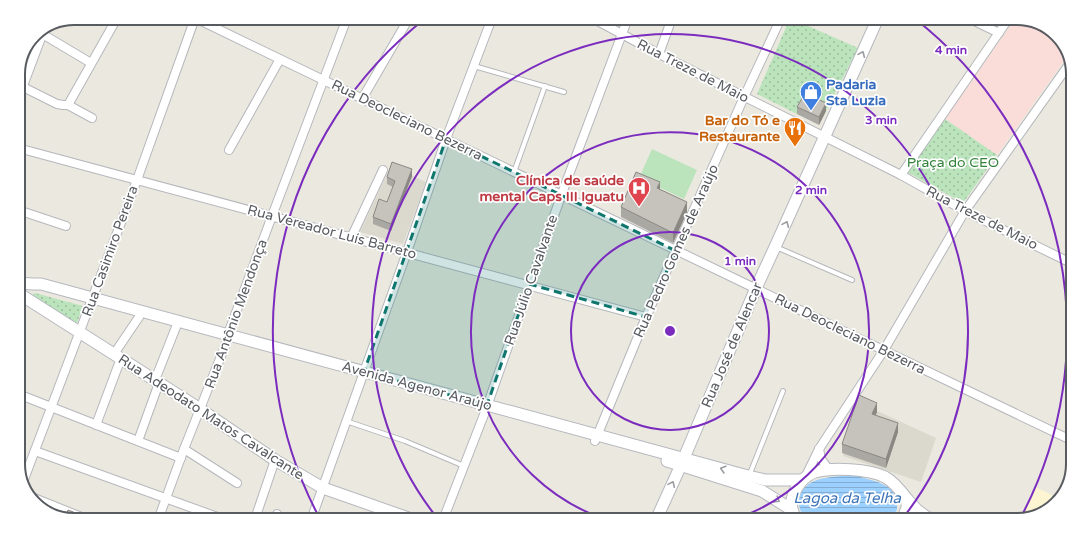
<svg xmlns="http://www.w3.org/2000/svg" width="1091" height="538" font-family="'Varela Round',sans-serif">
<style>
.commercial{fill:#fdf5d2}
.education{fill:#dbd8cd}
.medical{fill:#faddd9}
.grass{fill:url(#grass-dots)}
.pitch{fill:#bbe4bc}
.water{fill:url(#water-rules)}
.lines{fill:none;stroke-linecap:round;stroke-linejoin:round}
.lane-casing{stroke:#b5b7bc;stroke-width:6}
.street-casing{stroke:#b5b7bc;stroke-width:10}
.secondary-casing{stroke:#b5b8be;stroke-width:13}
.lane{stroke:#fff;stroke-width:4}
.street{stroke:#fff;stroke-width:8}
.secondary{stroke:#fff;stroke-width:11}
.wall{fill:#aaa8a2}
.shaded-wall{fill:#8b8884}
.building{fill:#c6c3bc;stroke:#8b8884}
.oneway{stroke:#9b9da0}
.marked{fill:#0f766e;fill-opacity:0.2;stroke:#0f766e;stroke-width:3;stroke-dasharray:8 5;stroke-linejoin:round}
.ring{fill:none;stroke:#7b2cbf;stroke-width:2}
.labels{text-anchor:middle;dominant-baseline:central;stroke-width:3.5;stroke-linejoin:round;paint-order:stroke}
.street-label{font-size:14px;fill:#585b60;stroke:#fff}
.shop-label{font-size:14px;font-weight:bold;fill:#366cbe;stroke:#fff;text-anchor:start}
.food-label{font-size:14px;font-weight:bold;fill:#c56008;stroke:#fff;text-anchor:end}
.park-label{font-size:14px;fill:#34833b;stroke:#fff}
.health-label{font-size:14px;font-weight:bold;fill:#be3a42;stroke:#fff;text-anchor:end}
.water-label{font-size:15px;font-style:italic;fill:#3d74b8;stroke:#fff}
.rim{fill:none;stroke:#585b60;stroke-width:2}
.centre{fill:#7b2cbf;stroke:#fff;stroke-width:2}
.ring-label{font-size:12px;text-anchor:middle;font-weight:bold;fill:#7b2cbf;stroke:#fff;stroke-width:3.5;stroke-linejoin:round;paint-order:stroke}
</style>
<defs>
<pattern id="grass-dots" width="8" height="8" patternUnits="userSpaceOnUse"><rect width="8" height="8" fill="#bbe4bc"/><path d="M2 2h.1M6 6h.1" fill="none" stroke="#9bbc9c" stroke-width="1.8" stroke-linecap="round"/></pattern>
<pattern id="water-rules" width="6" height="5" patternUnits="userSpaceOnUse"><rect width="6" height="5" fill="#9cd0ff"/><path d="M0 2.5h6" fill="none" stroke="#82acd2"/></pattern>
</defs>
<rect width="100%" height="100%" fill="#ebe9df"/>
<polygon class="commercial" points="1035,487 1052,495 1051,505 1052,506 1048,511 1021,519"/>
<g class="education">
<polygon points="391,166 426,182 403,244 360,232"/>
<polygon points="860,403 936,438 921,482 843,456"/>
</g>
<polygon class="medical" points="1016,18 1042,24 1064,43 1068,55 997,155 945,119"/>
<g class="grass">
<polygon points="790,18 858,48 826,111 805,101 797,114 757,94"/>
<polygon points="945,119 997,155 963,203 907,172"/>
<polygon points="35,293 83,306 77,323 33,297 33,294"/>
</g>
<polygon class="pitch" points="652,149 697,170 684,199 639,178"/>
<path class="water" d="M840 476H857L878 482 890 488 897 499V510L889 520 807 519C805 516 801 513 800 509 796 499 802 487 812 482 820 478 831 477 840 476Z"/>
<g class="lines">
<g class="lane-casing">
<g id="lane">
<polyline points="474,66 564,92"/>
<polyline points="514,172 545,86"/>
<polyline points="776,247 852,280"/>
<polyline points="346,421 405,441 464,466"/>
<polyline points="749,476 783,391"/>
</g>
</g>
<g class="street-casing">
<g id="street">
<path d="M195 18C488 160 780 301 1073 441"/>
<polyline points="592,18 659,54 901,175 965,211 1073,264"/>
<polyline points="968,18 999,33"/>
<polyline points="39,32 91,63"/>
<polyline points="659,54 672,18"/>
<polyline points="23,87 57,104 63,105 68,105 92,118"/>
<polyline points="18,99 44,30"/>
<polyline points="362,99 409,18"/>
<polyline points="68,105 117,18"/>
<path d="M18 148C227 205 437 259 646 317"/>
<polyline points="229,150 280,59"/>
<polyline points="901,175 1009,18"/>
<polyline points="18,210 66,226"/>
<polyline points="352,236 383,170"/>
<polyline points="114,354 139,317"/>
<polyline points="155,380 176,327"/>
<polyline points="18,394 181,458"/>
<polyline points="96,425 121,358"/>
<polyline points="138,441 159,383"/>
<polyline points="595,441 646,317 744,97 781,18"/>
<polyline points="184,449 237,483"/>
<polyline points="819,449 821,459 829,470"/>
<polyline points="35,451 223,519"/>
<polyline points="805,478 819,449 884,350 965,211 1070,63"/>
<polyline points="23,482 137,180 195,18"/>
<polyline points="29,496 89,520"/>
<polyline points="257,513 275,460"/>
<polyline points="158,520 184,449 227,341 228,334 272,216 347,18"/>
<polyline points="275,520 277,514"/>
<polyline points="311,520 407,252 446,139 492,18"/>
<polyline points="443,520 485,412 561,196 628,18"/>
</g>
</g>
<g class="secondary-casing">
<g id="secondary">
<polyline points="18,283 33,284 41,284 748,476 765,480 802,480"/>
<polyline points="18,293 200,409 275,460 323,488 414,520"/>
<polyline points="667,461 762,491 792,510"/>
<polyline points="907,499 917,510 931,520"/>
<polyline points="656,520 681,465 756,288 775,247 878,18"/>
<path d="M797 520C792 513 790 504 793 496 796 486 804 476 815 472 832 467 869 469 885 477 894 482 901 491 907 499V508L902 520"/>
</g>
</g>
<use href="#lane" class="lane"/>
<use href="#street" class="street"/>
<use href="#secondary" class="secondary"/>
</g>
<g class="wall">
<polygon points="797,107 826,111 819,125 797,114"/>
<polygon points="412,176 391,231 373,224 373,217 387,202 393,187 387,184 387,177"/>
<polygon points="660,189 687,212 673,243 621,217 621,207"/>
<polygon points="877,412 875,416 898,432 886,468 842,453 842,444"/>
</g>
<g class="shaded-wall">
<polygon points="826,103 826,111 819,125 819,117"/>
<polygon points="412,169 412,176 391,231 391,224"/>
<polygon points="660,182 660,192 657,188"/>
<polygon points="687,202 687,212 673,243 673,233"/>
<polygon points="877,403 877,412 872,424 872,414"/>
<polygon points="898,423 898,432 886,468 886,459"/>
</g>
<g class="building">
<polygon points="805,93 826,103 819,117 797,107"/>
<polygon points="392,162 412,169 391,224 373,217 379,199 387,202 395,181 387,177"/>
<polygon points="636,172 660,182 657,188 687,202 673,233 621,207"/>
<polygon points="859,395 877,403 872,414 898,423 886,459 842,444"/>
<polygon points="68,510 94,520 74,520 65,518"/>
</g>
<defs><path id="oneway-chevron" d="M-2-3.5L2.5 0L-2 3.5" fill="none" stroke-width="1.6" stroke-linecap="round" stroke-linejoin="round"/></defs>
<g class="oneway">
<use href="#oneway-chevron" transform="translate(862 54) rotate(-66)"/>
<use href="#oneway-chevron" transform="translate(786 224) rotate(-66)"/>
<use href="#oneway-chevron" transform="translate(723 469) rotate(-164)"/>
<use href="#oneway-chevron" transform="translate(672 484) rotate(-66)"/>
<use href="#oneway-chevron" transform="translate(777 500) rotate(32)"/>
</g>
<path class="marked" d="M446 139 676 251 646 317 529 284 487 405 364 372Z"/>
<g class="ring">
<circle cx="670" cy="331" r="99"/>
<path d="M607 520A199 199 0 1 1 733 520"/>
<path d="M438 519A298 298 0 1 1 902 519"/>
<path d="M319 517A397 397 0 0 1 426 18M914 18A397 397 0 0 1 1021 517"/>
</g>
<defs>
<g id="shop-pin" transform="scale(1.15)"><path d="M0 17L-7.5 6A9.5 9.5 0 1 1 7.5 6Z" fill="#3f7fe0" stroke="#fff"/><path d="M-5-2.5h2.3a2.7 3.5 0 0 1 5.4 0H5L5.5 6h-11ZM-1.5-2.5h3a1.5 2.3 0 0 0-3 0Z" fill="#fff"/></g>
<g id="restaurant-pin" transform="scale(1.15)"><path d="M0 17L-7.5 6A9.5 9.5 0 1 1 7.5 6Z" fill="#e8710a" stroke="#fff"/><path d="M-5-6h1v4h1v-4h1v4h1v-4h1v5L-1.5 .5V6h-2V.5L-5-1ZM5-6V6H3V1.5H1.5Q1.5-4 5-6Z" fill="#fff"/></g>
<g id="hospital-pin" transform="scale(1.15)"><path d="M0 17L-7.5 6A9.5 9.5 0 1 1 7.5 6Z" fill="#e0444e" stroke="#fff"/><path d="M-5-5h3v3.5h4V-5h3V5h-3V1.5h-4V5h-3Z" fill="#fff"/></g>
</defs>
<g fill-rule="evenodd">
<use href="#shop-pin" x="811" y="92"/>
<use href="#restaurant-pin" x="795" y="128"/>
<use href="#hospital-pin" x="639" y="188"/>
</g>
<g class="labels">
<g class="street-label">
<text transform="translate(693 71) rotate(27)">Rua Treze de Maio</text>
<text transform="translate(407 120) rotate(26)">Rua Deocleciano Bezerra</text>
<text transform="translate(982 218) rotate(27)">Rua Treze de Maio</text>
<text transform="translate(332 232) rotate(15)">Rua Vereador Luís Barreto</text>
<text transform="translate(110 251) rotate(-70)">Rua Casimiro Pereira</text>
<text transform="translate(676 251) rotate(-66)">Rua Pedro Gomes de Araújo</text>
<text transform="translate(531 280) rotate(-71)">Rua Júlio Cavalvante</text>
<text transform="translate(236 314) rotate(-70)">Rua Antônio Mendonça</text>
<text transform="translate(850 334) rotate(26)">Rua Deocleciano Bezerra</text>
<text transform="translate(732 345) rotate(-67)">Rua José de Alencar</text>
<text transform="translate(417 386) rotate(15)">Avenida Agenor Araújo</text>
<text transform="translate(211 417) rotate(33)">Rua Adeodato Matos Cavalcante</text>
</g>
<g class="shop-label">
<text x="826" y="84">Padaria<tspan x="826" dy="16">Sta Luzia</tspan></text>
</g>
<g class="food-label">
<text x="780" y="120">Bar do Tó e<tspan x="780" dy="16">Restaurante</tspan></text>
</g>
<g class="park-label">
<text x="953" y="162">Praça do CEO</text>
</g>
<g class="health-label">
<text x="624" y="180">Clínica de saúde<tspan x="624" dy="16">mental Caps III Iguatu</tspan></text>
</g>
<g class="water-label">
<text x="847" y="498">Lagoa da Telha</text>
</g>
</g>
<path d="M0 0H1091V538H0ZM74 25H1017A49 49 0 0 1 1066 74V464A49 49 0 0 1 1017 513H74A49 49 0 0 1 25 464V74A49 49 0 0 1 74 25Z" fill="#fff" fill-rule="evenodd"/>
<path class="rim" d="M74 25H1017A49 49 0 0 1 1066 74V464A49 49 0 0 1 1017 513H74A49 49 0 0 1 25 464V74A49 49 0 0 1 74 25Z"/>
<circle cx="670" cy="331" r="6" class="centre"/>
<g class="ring-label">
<text x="951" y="54">4 min</text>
<text x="881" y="124">3 min</text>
<text x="811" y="194">2 min</text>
<text x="740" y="265">1 min</text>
</g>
</svg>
